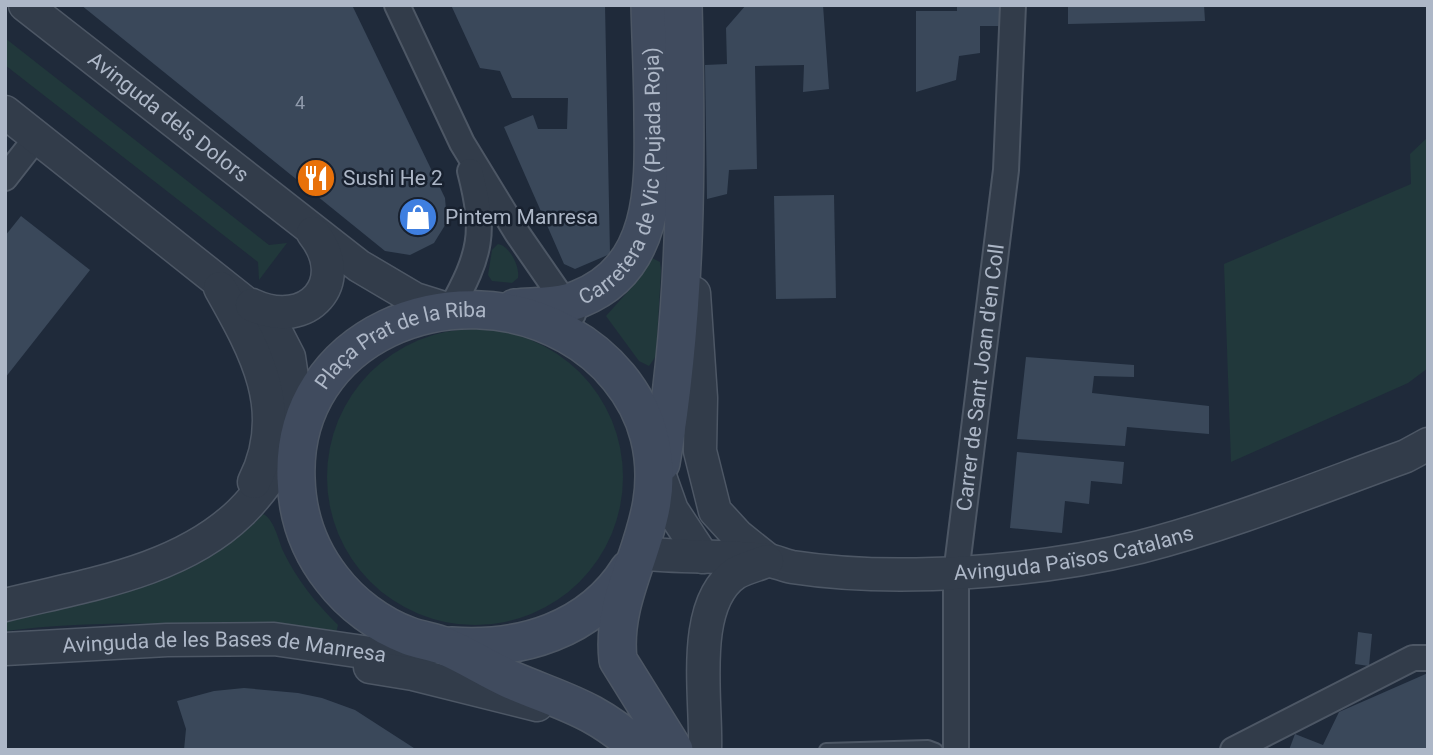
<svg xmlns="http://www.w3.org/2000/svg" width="1433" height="755" font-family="Roboto,sans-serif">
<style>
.green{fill:#21383b}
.building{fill:#3a485a}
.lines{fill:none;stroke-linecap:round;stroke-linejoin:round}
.service-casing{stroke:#4d5765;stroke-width:16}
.minor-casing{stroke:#4d5765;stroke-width:28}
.tertiary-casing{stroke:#4d5765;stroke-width:35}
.secondary-casing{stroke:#4d5765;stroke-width:40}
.service{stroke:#323c4a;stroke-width:12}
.minor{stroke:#323c4a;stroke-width:24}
.tertiary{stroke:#323c4a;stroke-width:32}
.secondary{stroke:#404b5e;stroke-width:37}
.labels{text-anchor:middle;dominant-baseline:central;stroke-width:5;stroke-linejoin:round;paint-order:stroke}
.number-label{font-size:18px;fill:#909bac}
.street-label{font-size:21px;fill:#adb7c7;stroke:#18212f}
.poi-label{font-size:21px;fill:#adb7c7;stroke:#18212f;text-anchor:start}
</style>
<rect width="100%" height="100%" fill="#1f2a3a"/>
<g class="green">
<polygon points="5,38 269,245 287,243 259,280 258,262 5,65"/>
<polygon points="1428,137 1428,368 1408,383 1231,462 1224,264 1411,184 1410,154"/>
<path d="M498 244C510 246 520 267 518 278L512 283 492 281 488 275 492 250Z"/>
<polygon points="650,257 660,262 661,271 656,356 649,366 639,361 606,316 632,287"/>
<circle cx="475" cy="477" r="148"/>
<path d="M263 514C274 519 278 539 283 551 297 580 315 602 338 625L336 634C226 625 115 617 5 631V620C85 598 207 578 263 514Z"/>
</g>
<g class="building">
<polygon points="81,5 352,5 445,198 447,222 434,243 410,255 385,251"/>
<polygon points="451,5 605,5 610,254 575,269 564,264 504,127 533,115 538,129 567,129 568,98 512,98 500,71 480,68"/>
<polygon points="746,5 823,5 829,89 803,92 804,65 755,66 757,169 729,170 727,194 707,199 705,65 727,64 726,28"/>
<polygon points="957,5 1003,5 1003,26 980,26 980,53 959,56 956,80 916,92 916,11 957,11"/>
<polygon points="1068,5 1204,5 1205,21 1068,24"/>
<polygon points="834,195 836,298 776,299 774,196"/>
<polygon points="21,216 90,270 5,378 5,236"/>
<polygon points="1026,357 1134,365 1134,377 1094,376 1092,393 1209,406 1209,434 1127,427 1125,446 1017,439"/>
<polygon points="1017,452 1124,462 1122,484 1091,481 1089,504 1065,501 1062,533 1010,528"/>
<polygon points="1358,632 1372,634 1369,666 1355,664"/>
<polygon points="1428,673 1428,750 1289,750 1295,734 1323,745 1339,712"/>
<polygon points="244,688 298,693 322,698 355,710 417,750 184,750 186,729 177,701 214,691"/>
</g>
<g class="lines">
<g class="service-casing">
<polyline id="service" points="826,750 928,747 936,750"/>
</g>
<g class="minor-casing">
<g id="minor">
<polyline points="397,5 462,143 517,233 573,314"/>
<polyline points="5,178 37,137"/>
<path d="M450 310C481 254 486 233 470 171"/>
<path id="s1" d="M956 750V574L1006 170 1013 5"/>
<polyline points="1233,750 1413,658 1428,658"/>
</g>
</g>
<g class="tertiary-casing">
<g id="tertiary">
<path id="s2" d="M25 5 359 266 415 299 450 310"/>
<path d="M5 112 272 324 289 357 300 431C282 459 265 489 240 513 179 572 86 585 5 605"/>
<path d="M220 288C255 350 290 411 254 482"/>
<polyline points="694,293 701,398 700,451 715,511 738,536 768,560"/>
<path d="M252 305C308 331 352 282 313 233"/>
<polyline points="656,465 672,510 703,557"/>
<path id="s3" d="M639 553C681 558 724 555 766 560 775 561 783 565 792 567 896 583 1038 572 1140 547 1230 524 1318 488 1406 456L1428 444"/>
<path id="s4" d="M5 649 167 640 274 639 384 655 443 646"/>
<polyline points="370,667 413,674 537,705"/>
<path d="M705 750C707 700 689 604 736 573 745 568 757 565 767 561"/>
</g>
</g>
<g class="secondary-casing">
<g id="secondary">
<path id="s5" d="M515 308C537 306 560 307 579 299 656 268 654 187 653 119 653 81 651 43 650 5"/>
<path d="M661 463C687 311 687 159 683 5"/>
<path d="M451 646C520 651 590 631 629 569"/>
<path id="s6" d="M641 750C593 707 565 703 509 679 487 669 466 655 444 646 433 642 420 640 409 636 379 625 351 604 332 579 309 550 297 515 296 478 291 335 454 270 568 335 606 356 638 393 649 436 672 525 609 581 618 660L674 750"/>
</g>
</g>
<use href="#service" class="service"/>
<use href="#minor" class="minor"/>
<use href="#tertiary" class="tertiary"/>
<use href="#secondary" class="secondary"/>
</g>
<defs>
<g id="restaurant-disc" transform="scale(2.0125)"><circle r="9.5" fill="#e8710a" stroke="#18212f"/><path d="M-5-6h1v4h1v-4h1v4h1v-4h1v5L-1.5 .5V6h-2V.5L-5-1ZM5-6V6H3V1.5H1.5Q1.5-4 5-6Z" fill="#fff"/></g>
<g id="shop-disc" transform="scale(2.0125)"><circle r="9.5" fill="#3f7fe0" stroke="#18212f"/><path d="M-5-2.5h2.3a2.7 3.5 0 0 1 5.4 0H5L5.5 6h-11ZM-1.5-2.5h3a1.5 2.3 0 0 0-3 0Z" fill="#fff"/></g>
</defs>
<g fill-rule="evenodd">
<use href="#restaurant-disc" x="316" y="178"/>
<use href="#shop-disc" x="418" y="217"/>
</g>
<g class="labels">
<g class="number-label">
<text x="300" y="102">4</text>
</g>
<g class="street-label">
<text stroke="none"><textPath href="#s2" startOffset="182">Avinguda dels Dolors</textPath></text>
<text stroke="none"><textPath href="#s5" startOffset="206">Carretera de Vic (Pujada Roja)</textPath></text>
<text stroke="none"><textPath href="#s6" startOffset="658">Plaça Prat de la Riba</textPath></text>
<text stroke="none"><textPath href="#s1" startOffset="374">Carrer de Sant Joan d'en Coll</textPath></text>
<text stroke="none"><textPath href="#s3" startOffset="438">Avinguda Països Catalans</textPath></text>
<text stroke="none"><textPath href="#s4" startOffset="220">Avinguda de les Bases de Manresa</textPath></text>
</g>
<g class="poi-label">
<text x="343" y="178">Sushi He 2</text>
<text x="445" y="217">Pintem Manresa</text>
</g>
</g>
<rect width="1433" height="755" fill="none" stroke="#adb7c7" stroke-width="14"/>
</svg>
